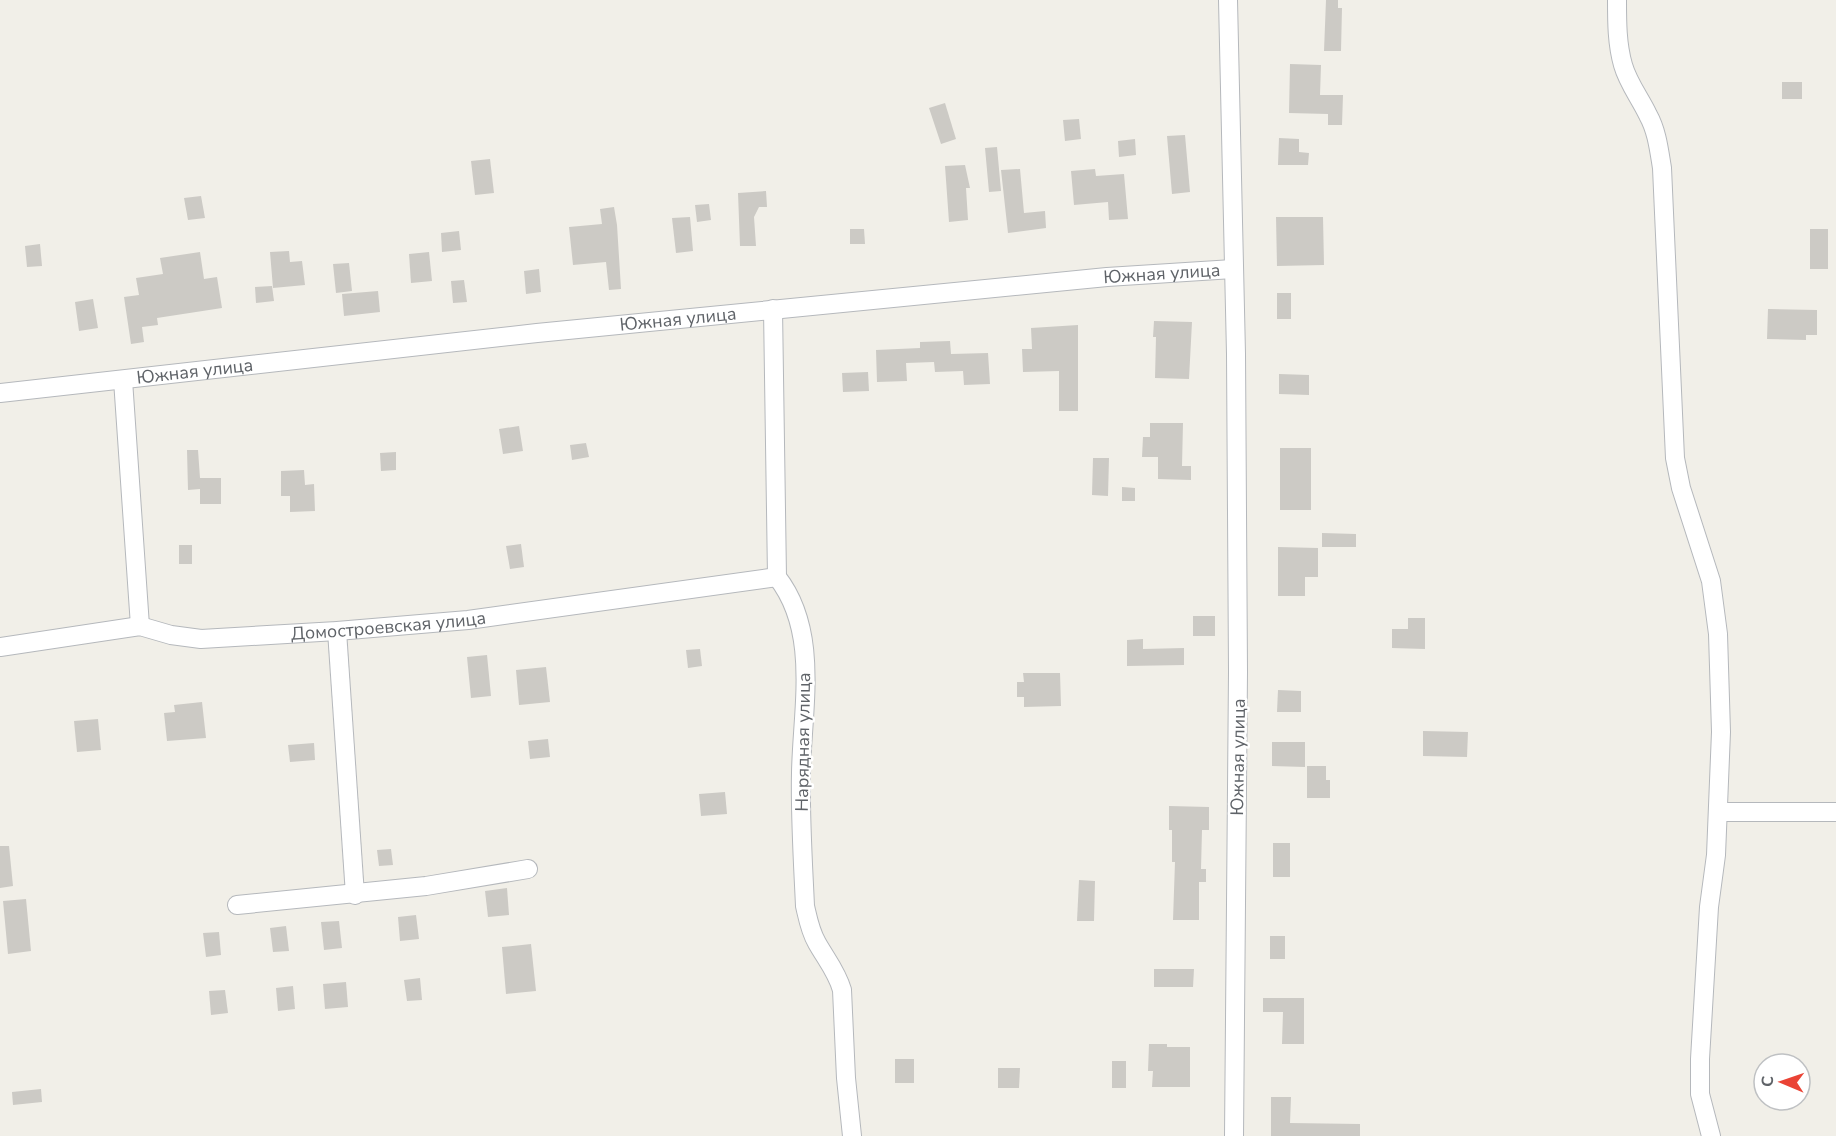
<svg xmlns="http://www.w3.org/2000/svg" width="1836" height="1136" font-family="'Nunito Sans',sans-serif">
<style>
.building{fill:#cccac5}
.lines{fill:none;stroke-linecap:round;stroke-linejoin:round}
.minor-casing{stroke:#b5b8bc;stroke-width:20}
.minor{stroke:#fff;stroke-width:18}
.labels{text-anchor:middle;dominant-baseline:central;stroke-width:5;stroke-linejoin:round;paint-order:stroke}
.street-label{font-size:18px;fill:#5f6368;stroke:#fff}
</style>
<rect width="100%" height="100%" fill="#f1efe8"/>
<g class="building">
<polygon points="1326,0 1338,0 1338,8 1342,8 1341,51 1324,51"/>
<polygon points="1290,64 1321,65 1320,95 1343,95 1342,125 1328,125 1328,114 1289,113"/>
<rect x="1782" y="82" width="20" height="17"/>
<polygon points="945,103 956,139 941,144 929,108"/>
<polygon points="1079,119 1081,139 1065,141 1063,120"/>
<polygon points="1185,135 1190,192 1172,194 1167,136"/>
<polygon points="1279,138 1299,139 1299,152 1309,153 1308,165 1278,165"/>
<polygon points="1135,139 1136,155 1119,157 1118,141"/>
<polygon points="997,147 1001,191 989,192 985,148"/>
<polygon points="490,159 494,193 475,195 471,161"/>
<polygon points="965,165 970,188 966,188 968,220 949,222 945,166"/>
<polygon points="1020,169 1024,213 1045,211 1046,228 1008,233 1001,170"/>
<polygon points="1095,169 1096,176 1124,174 1128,219 1109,220 1108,202 1074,205 1071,171"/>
<polygon points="766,191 767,207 759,207 754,217 756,246 740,246 738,193"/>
<polygon points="201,196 205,218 188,220 184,198"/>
<polygon points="709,204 711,220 697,222 695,205"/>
<polygon points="614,207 617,225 621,289 609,290 606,262 573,265 569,227 602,224 600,209"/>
<polygon points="690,217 693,251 676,253 672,218"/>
<polygon points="1276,217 1323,217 1324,265 1277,266"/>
<polygon points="850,229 864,229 865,244 850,244"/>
<rect x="1810" y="229" width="18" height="40"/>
<polygon points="459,231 461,250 442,252 441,233"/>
<polygon points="40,244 42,266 27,267 25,246"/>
<polygon points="289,251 290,262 302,261 305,285 273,288 270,252"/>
<polygon points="200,252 204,279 217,277 222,308 157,318 158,325 142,327 144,342 131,344 124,297 139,295 136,278 163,274 160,258"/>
<polygon points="429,252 432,281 411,283 409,254"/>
<polygon points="349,263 352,291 336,293 333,264"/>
<polygon points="539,269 541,292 526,294 524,271"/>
<polygon points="464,280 467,302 453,303 451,281"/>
<polygon points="272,286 274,301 256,303 255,287"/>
<polygon points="378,291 380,312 344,316 342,294"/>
<rect x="1277" y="293" width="14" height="26"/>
<polygon points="93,299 98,328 79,331 75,302"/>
<polygon points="1768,309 1817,310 1817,335 1806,335 1806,340 1767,339"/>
<polygon points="1154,321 1192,322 1189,379 1155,378 1156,337 1153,337"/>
<polygon points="1078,325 1078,411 1059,411 1059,371 1023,372 1022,349 1032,349 1031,328"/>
<polygon points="950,341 951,354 988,353 990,384 964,385 963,371 935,372 934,362 906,363 907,381 877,382 876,350 920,348 920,342"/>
<polygon points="868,372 869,391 843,392 842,373"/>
<polygon points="1279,374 1309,375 1309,395 1279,394"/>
<polygon points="1150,423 1183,423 1182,466 1191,466 1191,480 1158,479 1158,457 1142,457 1143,437 1150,437"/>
<polygon points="519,426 523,451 503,454 499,429"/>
<polygon points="586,443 589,457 572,460 570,445"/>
<rect x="1280" y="448" width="31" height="62"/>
<polygon points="187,450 198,450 200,478 221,478 221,504 200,504 200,489 188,490"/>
<polygon points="396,452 396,470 381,471 380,453"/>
<polygon points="1093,458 1109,458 1108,496 1092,495"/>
<polygon points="304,470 305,485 314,484 315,511 290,512 290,496 281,496 281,471"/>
<polygon points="1122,487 1135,488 1135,501 1122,501"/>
<polygon points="1322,533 1356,534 1356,547 1322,547"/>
<polygon points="521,544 524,567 510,569 506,546"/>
<rect x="179" y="545" width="13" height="19"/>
<polygon points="1278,547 1318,548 1318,577 1305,577 1305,596 1278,596"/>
<rect x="1193" y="616" width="22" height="20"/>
<polygon points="1408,618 1425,618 1425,649 1392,648 1392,629 1408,629"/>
<polygon points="1143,639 1143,649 1184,648 1184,665 1127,666 1127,640"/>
<polygon points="700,649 702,666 688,668 686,650"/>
<polygon points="487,655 491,696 471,698 467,657"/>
<polygon points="546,667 550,702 519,705 516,670"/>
<polygon points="1023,673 1060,673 1061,706 1024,707 1024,697 1017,697 1017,682 1024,682"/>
<polygon points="1278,690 1301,691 1301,712 1277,712"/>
<polygon points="202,702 206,738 167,741 164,713 175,712 174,705"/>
<polygon points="98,719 101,750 77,752 74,721"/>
<polygon points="1423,731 1468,732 1467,757 1423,756"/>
<polygon points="548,739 550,757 530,759 528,741"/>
<polygon points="1272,742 1305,742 1305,767 1272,766"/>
<polygon points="314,743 315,760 290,762 288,745"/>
<polygon points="1307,766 1326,766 1326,780 1330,780 1330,798 1307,798"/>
<polygon points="725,792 727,814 701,816 699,794"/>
<polygon points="1169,806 1209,807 1209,830 1202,830 1201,869 1206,869 1206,882 1199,882 1199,920 1173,920 1175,862 1172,862 1172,830 1169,830"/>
<rect x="1273" y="843" width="17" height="34"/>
<polygon points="0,846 9,846 13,886 0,888"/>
<polygon points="391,849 393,865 379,866 377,850"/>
<polygon points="1079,880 1095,881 1094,921 1077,921"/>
<polygon points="507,888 509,915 488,917 485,891"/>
<polygon points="26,899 31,951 8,954 3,901"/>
<polygon points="416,915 419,939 400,941 398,917"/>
<polygon points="339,921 342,948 324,950 321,922"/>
<polygon points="286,926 289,951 273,952 270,928"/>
<polygon points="219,932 221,955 206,957 203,933"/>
<rect x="1270" y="936" width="15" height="23"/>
<polygon points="531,944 536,991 506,994 502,947"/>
<polygon points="1154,969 1194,969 1193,987 1154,987"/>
<polygon points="420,978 422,1000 407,1001 404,980"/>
<polygon points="346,982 348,1007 325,1009 323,984"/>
<polygon points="293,986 295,1009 278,1011 276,988"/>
<polygon points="225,990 228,1013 211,1015 209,991"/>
<polygon points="1263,998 1304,998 1304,1044 1282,1044 1283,1012 1263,1012"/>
<polygon points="1149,1044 1167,1044 1167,1047 1190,1047 1190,1087 1152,1087 1153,1071 1148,1071"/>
<rect x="895" y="1059" width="19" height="24"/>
<rect x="1112" y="1061" width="14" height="27"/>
<polygon points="998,1068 1020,1068 1019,1088 998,1088"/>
<polygon points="41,1089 42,1102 13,1105 12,1092"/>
<polygon points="1271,1097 1291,1097 1290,1123 1360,1124 1360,1136 1271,1136"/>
</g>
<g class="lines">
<g class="minor-casing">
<g id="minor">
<polyline points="1228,0 1236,354 1238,672 1234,1136"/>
<path d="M1617 0C1617 22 1617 44 1623 65 1628 83 1640 98 1648 115 1657 131 1659 150 1662 168L1675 458 1681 488 1711 581 1718 634 1721 732 1716 855 1709 907 1700 1059V1094L1711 1136"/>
<path d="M773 309 777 577C820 632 802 709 801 773 800 817 803 862 805 906 808 919 810 931 817 943 826 959 837 972 842 990L846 1078 852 1136"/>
<polyline points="123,380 140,626"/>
<path id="s1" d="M0 393 537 333 1107 277 1233 269"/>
<polyline points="337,631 355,895"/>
<path id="s2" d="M0 647 140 626 171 635 201 639 337 631 468 620 777 577"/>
<polyline points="1718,812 1836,812"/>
<polyline points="237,905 426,886 528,869"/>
</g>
</g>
<use href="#minor" class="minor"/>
</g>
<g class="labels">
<g class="street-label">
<text stroke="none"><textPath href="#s1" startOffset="1168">Южная улица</textPath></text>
<text stroke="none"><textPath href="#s1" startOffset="682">Южная улица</textPath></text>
<text stroke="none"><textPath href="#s1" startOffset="196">Южная улица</textPath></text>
<text stroke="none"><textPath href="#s2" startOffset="392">Домостроевская улица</textPath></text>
<text transform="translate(803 742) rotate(-89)">Нарядная улица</text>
<text transform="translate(1238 757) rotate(-89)">Южная улица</text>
</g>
</g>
<g transform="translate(1782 1082) rotate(272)"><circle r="28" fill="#ffffff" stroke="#bfc1c3" stroke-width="1.5"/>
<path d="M0-4.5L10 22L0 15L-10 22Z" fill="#ea4335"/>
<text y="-9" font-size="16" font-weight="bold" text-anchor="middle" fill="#5f6368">С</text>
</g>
</svg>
